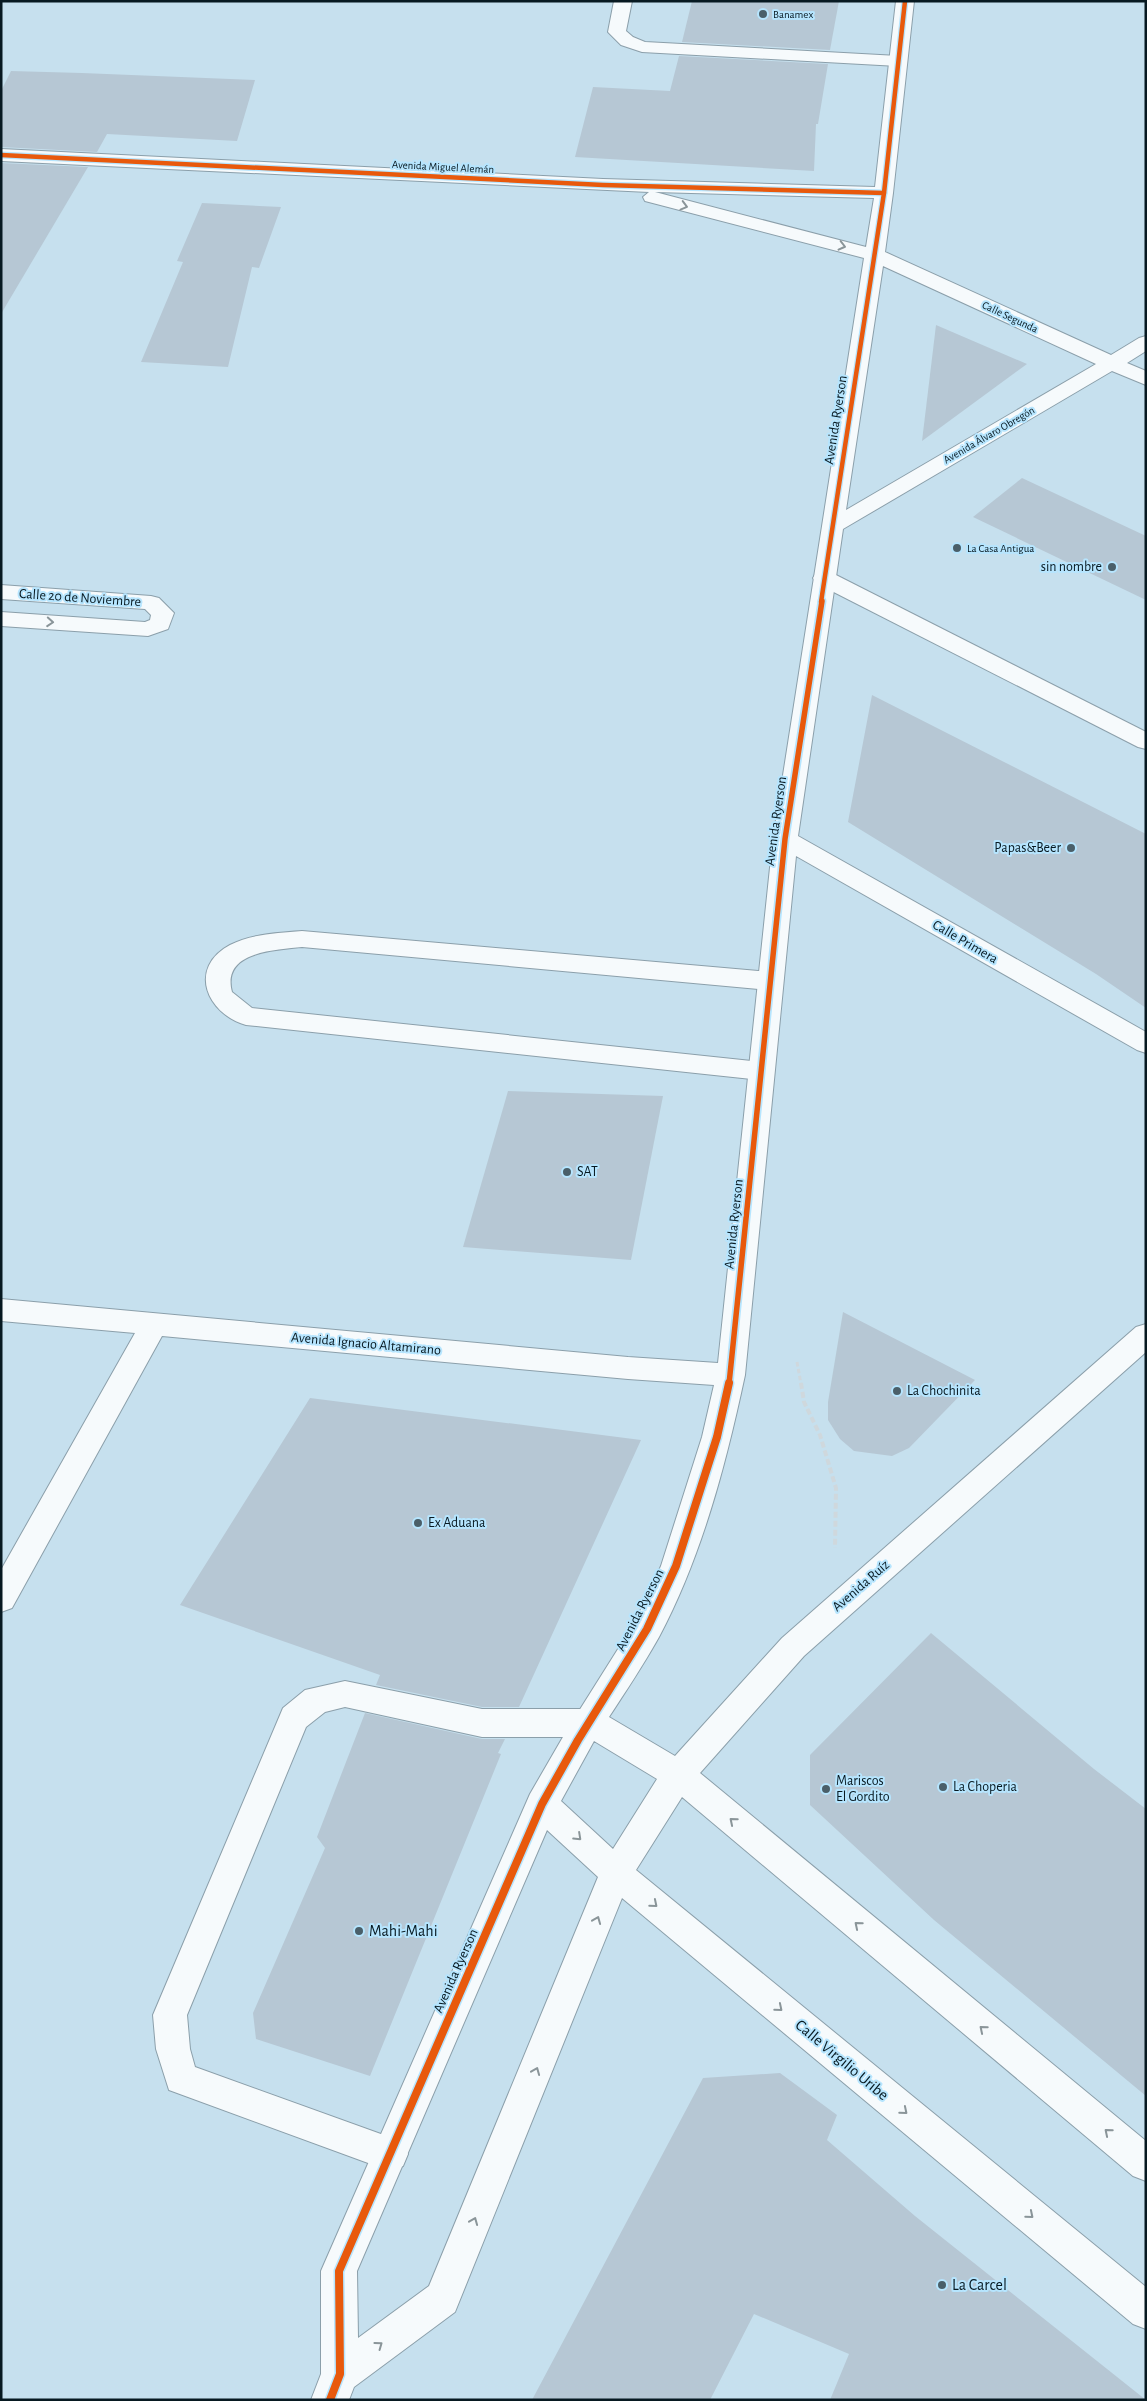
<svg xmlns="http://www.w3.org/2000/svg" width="1147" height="2401" font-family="'Alegreya Sans',sans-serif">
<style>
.building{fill:#b6c7d4}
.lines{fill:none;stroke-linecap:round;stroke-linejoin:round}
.lane-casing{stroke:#8b9faa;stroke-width:2}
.street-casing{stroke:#8b9faa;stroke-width:2}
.path-far1{stroke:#cfd8dd;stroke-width:3;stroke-dasharray:4.5 2.5;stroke-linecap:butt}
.path{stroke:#cfd8dd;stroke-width:4;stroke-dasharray:6 3;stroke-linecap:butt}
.lane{fill:#f6fafc;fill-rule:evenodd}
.street{fill:#f6fafc;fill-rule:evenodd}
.cycleway-far2-casing{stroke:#b6e5fe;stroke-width:7}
.cycleway-far1-casing{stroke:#b6e5fe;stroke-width:9}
.cycleway-casing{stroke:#b6e5fe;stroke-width:11}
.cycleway-far2{stroke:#e8590c;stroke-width:4.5}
.cycleway-far1{stroke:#e8590c;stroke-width:5.5}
.cycleway{stroke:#e8590c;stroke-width:8}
.oneway{stroke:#8a9599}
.poi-dot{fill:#4a5f69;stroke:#b6e5fe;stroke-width:2}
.labels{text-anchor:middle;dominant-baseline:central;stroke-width:4;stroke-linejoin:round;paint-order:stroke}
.far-poi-label{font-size:11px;fill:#071921;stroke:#b6e5fe;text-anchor:start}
.far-street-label{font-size:11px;fill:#071921;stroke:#b6e5fe}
.street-label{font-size:14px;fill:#071921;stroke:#b6e5fe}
.poi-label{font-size:14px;fill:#071921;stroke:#b6e5fe;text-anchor:start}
.near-poi-label{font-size:16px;fill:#071921;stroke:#b6e5fe;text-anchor:start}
.near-street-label{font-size:16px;fill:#071921;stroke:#b6e5fe}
</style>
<rect width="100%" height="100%" fill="#c6e0ee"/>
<g class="building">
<polygon points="692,1 839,1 830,50 682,42"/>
<polygon points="679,56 828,64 818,124 816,124 814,171 575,157 593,87 670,91"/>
<polygon points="11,71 82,73 255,80 237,141 107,134 97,152 1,147 1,91"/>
<polygon points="1,163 88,167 1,314"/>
<polygon points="202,203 281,207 259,268 252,267 228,367 141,362 183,262 177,261"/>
<polygon points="936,325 1027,364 922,441"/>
<polygon points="1022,478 1146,536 1146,600 973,517"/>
<polygon points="872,695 1146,834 1146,1008 1096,974 848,822"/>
<polygon points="508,1091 663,1096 631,1260 463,1247"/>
<polygon points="843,1312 975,1380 909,1448 892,1456 854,1451 840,1439 828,1420 828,1402"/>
<polygon points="310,1398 641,1440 519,1707 482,1707 376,1685 380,1675 180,1605"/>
<polygon points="931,1633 1094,1769 1146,1809 1146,2096 934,1920 810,1805 810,1755"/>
<polygon points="365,1713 482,1739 505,1739 498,1753 501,1754 370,2076 256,2039 253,2013 325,1848 317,1837"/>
<polygon points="780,2073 837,2115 827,2140 915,2216 1146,2400 830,2400 849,2354 754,2314 710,2400 532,2400 703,2078"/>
</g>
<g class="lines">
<g class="lane-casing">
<g id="lane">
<polygon points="614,1 632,1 626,31 633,37 645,42 898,56 904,57 907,61 904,65 898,66 642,52 621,45 608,32"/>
<polygon points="824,571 832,573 1146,732 1146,749 1138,747 816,583 813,578 816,573"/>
<path d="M302 931 770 972 779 975 783 981 779 987 770 990 302 947C276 950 221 951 232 992L252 1008 761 1062 770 1064 774 1071 770 1078 761 1080 246 1025C207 1014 187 968 230 945 251 934 278 933 302 931Z"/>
<polygon points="345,1681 482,1709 591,1709 602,1713 607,1723 602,1733 591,1737 482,1737 345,1707 325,1712 306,1727 187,2015 190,2049 195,2067 403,2142 408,2154 403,2166 390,2171 169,2090 156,2049 153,2015 283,1708 305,1690"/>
</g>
</g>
<g class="street-casing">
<g id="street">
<path d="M896 1H914L893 193 885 252 1111 355 1139 338 1146 336V351L1127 363 1146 371V385L1112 371 843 529 798 836 1146 1032V1053L1137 1050 796 856 745 1375C726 1464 702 1556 659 1637 644 1664 626 1691 609 1717L675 1756 782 1638 1136 1327 1146 1324V1352L804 1656 700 1773 1146 2141V2181L1133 2176 682 1797 636 1870 1146 2287V2329L1133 2324 622 1898 455 2312 354 2387 349 2400H311L321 2374V2271L530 1794 567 1730 635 1622 661 1566 702 1437 714 1385 628 1379 162 1336 12 1608 1 1612V1570L135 1333 1 1321V1299L628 1357 718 1363 773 839 864 258 645 201 643 197 649 192 1 161V149L603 179 875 187ZM655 192 874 198 866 247ZM883 266 1096 364 846 510ZM594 1741 657 1779 613 1849 561 1801ZM547 1830 598 1877 429 2286 358 2338 357 2271Z"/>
<polygon points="1,585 151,596 159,598 174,613 168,629 148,636 1,626 1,612 145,622 150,620 151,615 145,609 1,599"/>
</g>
</g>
<polyline class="path-far1" points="797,1362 801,1384"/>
<polyline class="path" points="801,1383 804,1402 820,1435 836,1488 835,1548"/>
<use href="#lane" class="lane"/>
<use href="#street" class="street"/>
<g class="cycleway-far2-casing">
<g id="cycleway-far2">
<polyline points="1,155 603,185 884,193"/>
<polyline points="821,602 884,193 905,1"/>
</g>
</g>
<g class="cycleway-far1-casing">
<polyline id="cycleway-far1" points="729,1384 785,839 822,601"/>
</g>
<g class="cycleway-casing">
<polyline id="cycleway" points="330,2400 340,2374 339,2271 542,1804 578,1740 647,1629 676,1566 717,1437 729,1383"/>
</g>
<use href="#cycleway-far2" class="cycleway-far2"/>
<use href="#cycleway-far1" class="cycleway-far1"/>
<use href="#cycleway" class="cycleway"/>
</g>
<defs><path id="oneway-chevron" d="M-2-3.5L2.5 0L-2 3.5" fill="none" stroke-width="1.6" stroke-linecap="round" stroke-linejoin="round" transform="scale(1.25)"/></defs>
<g class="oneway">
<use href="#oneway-chevron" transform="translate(684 206) rotate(15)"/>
<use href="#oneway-chevron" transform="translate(842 246) rotate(14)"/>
<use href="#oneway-chevron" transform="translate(50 622) rotate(4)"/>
<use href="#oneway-chevron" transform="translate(733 1821) rotate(-140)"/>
<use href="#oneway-chevron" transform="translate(578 1837) rotate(43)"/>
<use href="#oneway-chevron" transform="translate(654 1904) rotate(40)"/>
<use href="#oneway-chevron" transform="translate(597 1920) rotate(-68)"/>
<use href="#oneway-chevron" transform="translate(858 1925) rotate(-140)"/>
<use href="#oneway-chevron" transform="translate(779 2008) rotate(40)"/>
<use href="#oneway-chevron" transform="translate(983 2029) rotate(-140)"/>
<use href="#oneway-chevron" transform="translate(536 2071) rotate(-68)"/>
<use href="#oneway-chevron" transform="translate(904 2111) rotate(40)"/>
<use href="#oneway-chevron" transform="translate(1108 2132) rotate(-140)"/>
<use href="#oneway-chevron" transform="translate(1030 2215) rotate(40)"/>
<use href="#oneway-chevron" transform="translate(474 2221) rotate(-68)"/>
<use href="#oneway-chevron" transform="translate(379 2345) rotate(-36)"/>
</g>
<g class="poi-dot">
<circle cx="763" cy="14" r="5"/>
<circle cx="957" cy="548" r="5"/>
<circle cx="1112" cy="567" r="5"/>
<circle cx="1071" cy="848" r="5"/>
<circle cx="567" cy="1172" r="5"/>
<circle cx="897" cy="1391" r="5"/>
<circle cx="418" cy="1523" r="5"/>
<circle cx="943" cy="1787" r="5"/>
<circle cx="826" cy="1789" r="5"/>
<circle cx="359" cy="1931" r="5"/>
<circle cx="942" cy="2285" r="5"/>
</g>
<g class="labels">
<g class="far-poi-label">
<text x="773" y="14">Banamex</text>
<text x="967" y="548">La Casa Antigua</text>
</g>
<g class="far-street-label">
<text transform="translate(443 167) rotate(3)">Avenida Miguel Alemán</text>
<text transform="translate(1010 317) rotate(25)">Calle Segunda</text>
<text transform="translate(989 435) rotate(-30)">Avenida Álvaro Obregón</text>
</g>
<g class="street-label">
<text transform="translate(836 420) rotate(-81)">Avenida Ryerson</text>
<text transform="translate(80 598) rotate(4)">Calle 20 de Noviembre</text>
<text transform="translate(776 821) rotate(-82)">Avenida Ryerson</text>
<text transform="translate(965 942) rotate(30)">Calle Primera</text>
<text transform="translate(734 1224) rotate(-84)">Avenida Ryerson</text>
<text transform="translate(366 1344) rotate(5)">Avenida Ignacio Altamirano</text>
<text transform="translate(861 1586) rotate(-41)">Avenida Ruíz</text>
<text transform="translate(640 1610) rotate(-63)">Avenida Ryerson</text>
<text transform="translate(456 1971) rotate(-66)">Avenida Ryerson</text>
</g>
<g class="poi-label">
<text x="1102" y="567" text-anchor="end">sin nombre</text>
<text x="1061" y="848" text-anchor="end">Papas&amp;Beer</text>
<text x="577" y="1172">SAT</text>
<text x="907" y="1391">La Chochinita</text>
<text x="428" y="1523">Ex Aduana</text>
<text x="836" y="1781">Mariscos<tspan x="836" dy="16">El Gordito</tspan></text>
<text x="953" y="1787">La Choperia</text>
</g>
<g class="near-poi-label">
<text x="369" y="1931">Mahi-Mahi</text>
<text x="952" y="2285">La Carcel</text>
</g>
<g class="near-street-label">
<text transform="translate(842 2060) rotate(40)">Calle Virgilio Uribe</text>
</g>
</g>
<rect width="1147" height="2401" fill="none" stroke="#071921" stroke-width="5"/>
</svg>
